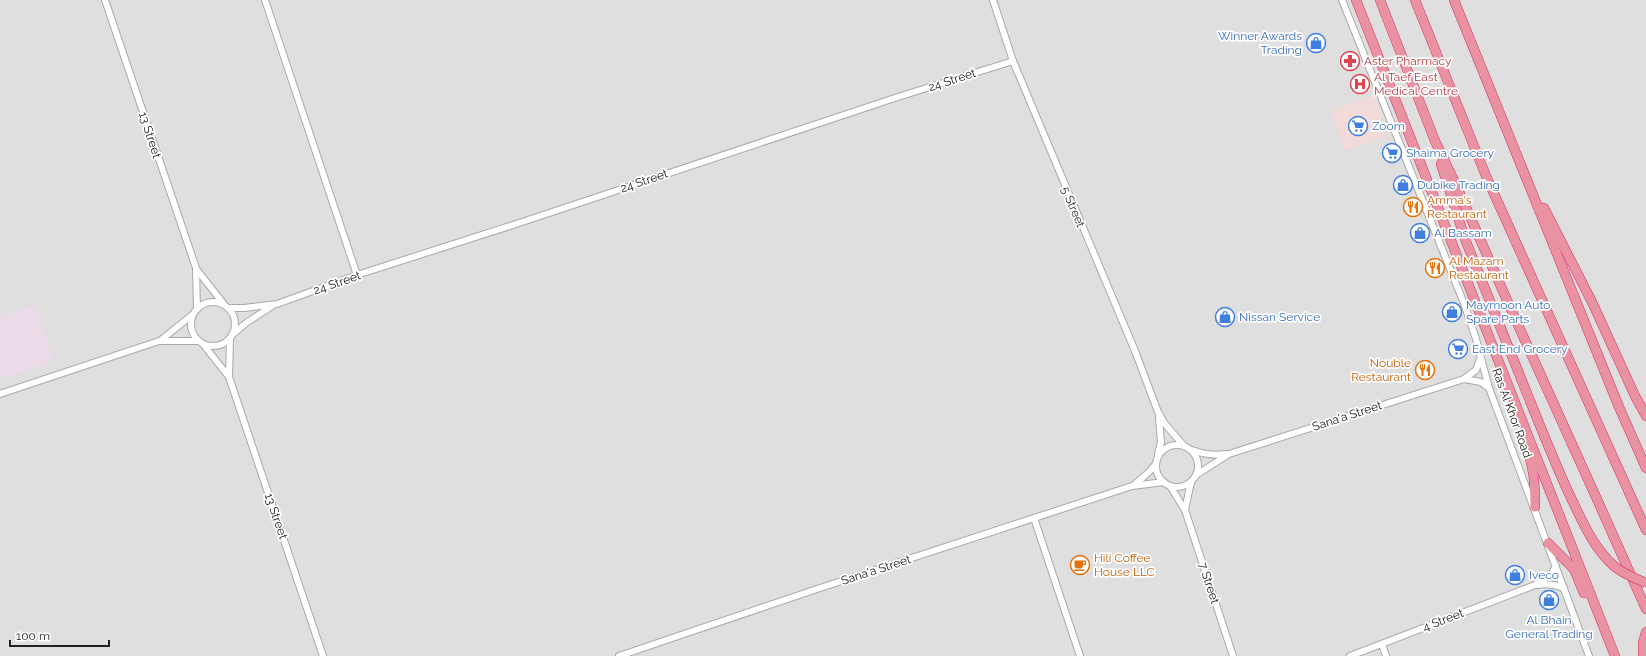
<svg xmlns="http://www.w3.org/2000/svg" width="1646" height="656" font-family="Raleway,sans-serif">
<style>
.residential{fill:#e0dfdf}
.commercial{fill:#f2dad9}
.industrial{fill:#ebdbe8}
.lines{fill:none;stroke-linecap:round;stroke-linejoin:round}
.minor-casing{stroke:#a9a9a9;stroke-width:8}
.highway-casing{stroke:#dc2a67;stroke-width:10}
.minor{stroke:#fff;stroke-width:6}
.highway{stroke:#e892a2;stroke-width:9}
.highway-bridge-casing{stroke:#dc2a67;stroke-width:10;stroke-linecap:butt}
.highway-bridge{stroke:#e892a2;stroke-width:9}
.labels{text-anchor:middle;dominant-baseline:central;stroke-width:3.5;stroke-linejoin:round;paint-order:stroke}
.shop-label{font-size:12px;fill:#366cbe;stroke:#fff;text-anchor:start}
.health-label{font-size:12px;fill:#be3a42;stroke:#fff;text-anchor:start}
.street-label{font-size:12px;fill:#222;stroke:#fff}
.food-label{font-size:12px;fill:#c56008;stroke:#fff;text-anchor:start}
</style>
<rect width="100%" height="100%" fill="#f2efe9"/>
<rect class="residential" x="0" y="0" width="1646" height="656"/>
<polygon class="commercial" points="1374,95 1389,136 1345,150 1331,110"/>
<polygon class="industrial" points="36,305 53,357 49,364 0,379 0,316"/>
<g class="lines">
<g class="minor-casing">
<g id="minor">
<polyline points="105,0 196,268 197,309"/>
<polyline points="265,0 357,275"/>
<polyline points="993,0 1013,61 1135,351 1158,412 1165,424 1184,446"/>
<polyline points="1342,0 1465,306 1476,339 1489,388 1589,656"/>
<polyline points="197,270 223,303"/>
<circle cx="213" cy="324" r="22"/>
<polyline points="228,308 244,308 277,304 357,275 516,224 901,96 1013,61"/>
<polyline points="232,335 246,323 272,306"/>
<polyline points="230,339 229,377 323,656"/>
<polyline points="161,340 192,315"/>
<polyline points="203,344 229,377"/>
<polyline points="1464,379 1481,382 1489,388"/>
<polyline points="0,394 159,341 198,341"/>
<circle cx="1177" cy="466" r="21"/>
<path d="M1192 450C1203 454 1214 456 1226 454"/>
<polyline points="1158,454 1161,442 1159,418"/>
<polyline points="1196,475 1229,454 1464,379 1476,370 1480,359"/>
<polyline points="1135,484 1149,472 1156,464"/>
<polyline points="1170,486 1185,510 1233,656"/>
<polyline points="1185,510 1191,482"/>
<polyline points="1034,518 1080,656"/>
<path d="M1538 585C1548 583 1555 584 1564 588"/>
<polyline points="1382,644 1386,656"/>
<polyline points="619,656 817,589 1132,486 1164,482"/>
<polyline points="1350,656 1535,585 1552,573 1556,566"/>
</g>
</g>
<g class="highway-casing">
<g id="highway">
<polyline points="1356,0 1615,656"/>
<polyline points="1380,0 1435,141 1457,187 1518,325 1596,497 1646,609"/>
<polyline points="1415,0 1486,176 1646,530"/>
<polyline points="1454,0 1619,407 1646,468"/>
<polyline points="1441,164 1465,239 1530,401"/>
<polyline points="1544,208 1592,302 1635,396 1646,416"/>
<path d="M1526 445C1534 468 1535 483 1535 507"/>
<polyline points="1548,543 1574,569 1584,593"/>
<polyline points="1643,656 1643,643 1646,632"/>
</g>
</g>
<use href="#minor" class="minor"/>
<use href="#highway" class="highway"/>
<g class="highway-bridge-casing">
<path id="highway-bridge" d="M1530 401C1544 435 1557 469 1573 502 1584 525 1594 548 1614 566 1623 574 1635 578 1646 583"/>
</g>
<use href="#highway-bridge" class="highway-bridge"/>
</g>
<defs>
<g id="shop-ring" transform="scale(1)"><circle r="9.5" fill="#fff" stroke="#3f7fe0" stroke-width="1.5"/><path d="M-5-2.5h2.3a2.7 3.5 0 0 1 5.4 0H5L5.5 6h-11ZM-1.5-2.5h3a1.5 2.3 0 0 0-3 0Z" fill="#3f7fe0"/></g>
<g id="pharmacy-ring" transform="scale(1)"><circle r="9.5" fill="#fff" stroke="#e0444e" stroke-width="1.5"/><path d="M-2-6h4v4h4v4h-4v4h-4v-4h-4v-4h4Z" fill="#e0444e"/></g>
<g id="hospital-ring" transform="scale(1)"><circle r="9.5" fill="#fff" stroke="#e0444e" stroke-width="1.5"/><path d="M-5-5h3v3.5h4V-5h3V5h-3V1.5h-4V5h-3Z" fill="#e0444e"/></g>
<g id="supermarket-ring" transform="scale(1)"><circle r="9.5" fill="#fff" stroke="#3f7fe0" stroke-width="1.5"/><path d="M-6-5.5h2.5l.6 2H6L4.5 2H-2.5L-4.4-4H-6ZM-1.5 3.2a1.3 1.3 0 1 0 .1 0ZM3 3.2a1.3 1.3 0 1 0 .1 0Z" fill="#3f7fe0"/></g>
<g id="restaurant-ring" transform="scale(1)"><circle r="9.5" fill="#fff" stroke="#e8710a" stroke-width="1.5"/><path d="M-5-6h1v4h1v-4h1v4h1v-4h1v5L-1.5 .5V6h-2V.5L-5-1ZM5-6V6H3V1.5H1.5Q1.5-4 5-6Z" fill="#e8710a"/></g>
<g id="cafe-ring" transform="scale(1)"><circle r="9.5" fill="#fff" stroke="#e8710a" stroke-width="1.5"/><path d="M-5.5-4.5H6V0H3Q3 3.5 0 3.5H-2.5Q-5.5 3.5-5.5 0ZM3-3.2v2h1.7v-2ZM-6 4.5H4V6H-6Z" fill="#e8710a"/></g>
</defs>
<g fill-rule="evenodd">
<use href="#shop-ring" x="1316" y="43"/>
<use href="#pharmacy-ring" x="1350" y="61"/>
<use href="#hospital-ring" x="1360" y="84"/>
<use href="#supermarket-ring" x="1358" y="126"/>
<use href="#supermarket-ring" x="1392" y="153"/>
<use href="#shop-ring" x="1403" y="185"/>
<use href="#restaurant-ring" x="1413" y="207"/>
<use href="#shop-ring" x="1420" y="233"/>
<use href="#restaurant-ring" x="1435" y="268"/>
<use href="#shop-ring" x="1452" y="312"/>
<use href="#shop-ring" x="1225" y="317"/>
<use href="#supermarket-ring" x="1458" y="349"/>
<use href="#restaurant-ring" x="1425" y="370"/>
<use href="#cafe-ring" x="1080" y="565"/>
<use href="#shop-ring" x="1515" y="575"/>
<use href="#shop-ring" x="1549" y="600"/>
</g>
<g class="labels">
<g class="shop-label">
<text x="1302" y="36" text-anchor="end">Winner Awards<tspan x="1302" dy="14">Trading</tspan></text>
<text x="1372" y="126">Zoom</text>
<text x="1406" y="153">Shaima Grocery</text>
<text x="1417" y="185">Dubike Trading</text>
<text x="1434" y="233">Al Bassam</text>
<text x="1466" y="305">Maymoon Auto<tspan x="1466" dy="14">Spare Parts</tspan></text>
<text x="1239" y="317">Nissan Service</text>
<text x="1472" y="349">East End Grocery</text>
<text x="1529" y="575">Iveco</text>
<text x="1549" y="620" text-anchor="middle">Al Bhain<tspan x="1549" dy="14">General Trading</tspan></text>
</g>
<g class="health-label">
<text x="1364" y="61">Aster Pharmacy</text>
<text x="1374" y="77">Al Taef East<tspan x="1374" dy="14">Medical Centre</tspan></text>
</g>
<g class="street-label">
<text transform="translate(952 80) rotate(-18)">24 Street</text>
<text transform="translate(150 135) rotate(72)">13 Street</text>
<text transform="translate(644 181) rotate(-19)">24 Street</text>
<text transform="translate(1073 207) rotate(67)">5 Street</text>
<text transform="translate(337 283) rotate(-19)">24 Street</text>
<text transform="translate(1512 413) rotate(70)">Ras Al Khor Road</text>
<text transform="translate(1347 416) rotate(-18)">Sana'a Street</text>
<text transform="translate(276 516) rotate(71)">13 Street</text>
<text transform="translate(876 570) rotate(-18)">Sana'a Street</text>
<text transform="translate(1209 583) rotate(72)">7 Street</text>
<text transform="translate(1443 620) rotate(-21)">4 Street</text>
</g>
<g class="food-label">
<text x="1427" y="200">Amma's<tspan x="1427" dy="14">Restaurant</tspan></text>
<text x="1449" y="261">Al Mazam<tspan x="1449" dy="14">Restaurant</tspan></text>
<text x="1411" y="363" text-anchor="end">Nouble<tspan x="1411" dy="14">Restaurant</tspan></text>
<text x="1094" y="558">Hili Coffee<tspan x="1094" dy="14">House LLC</tspan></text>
</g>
</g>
<path d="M10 640v6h99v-6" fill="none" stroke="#222222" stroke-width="2"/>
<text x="16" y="640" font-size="12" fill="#222222" stroke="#ffffff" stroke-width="3" paint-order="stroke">100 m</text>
</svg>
